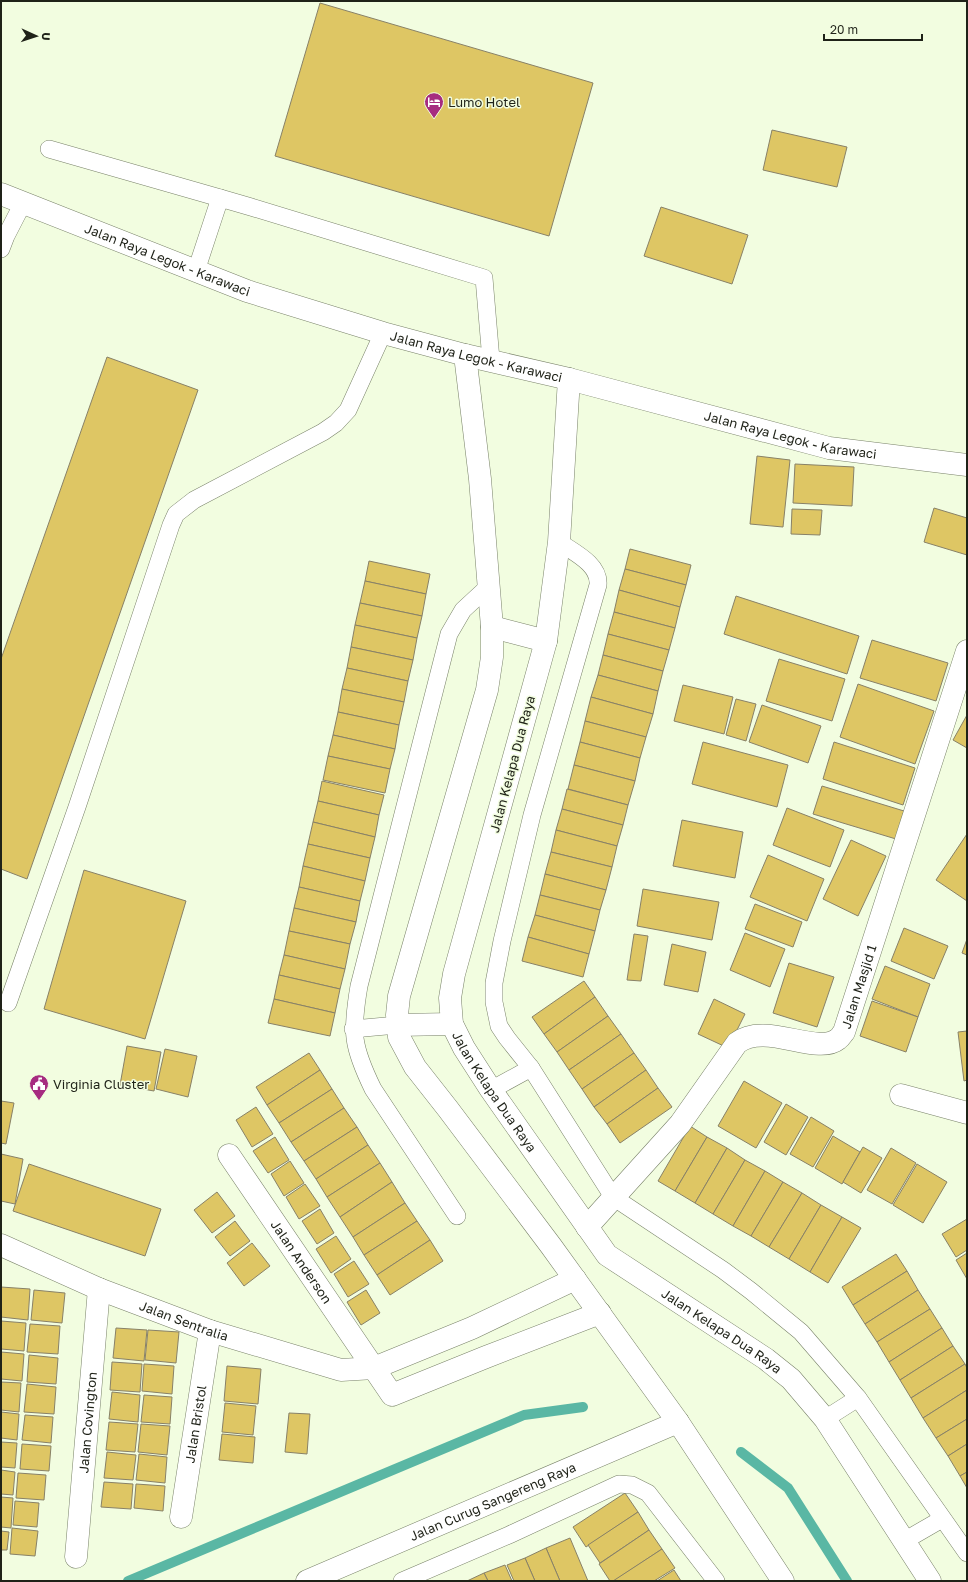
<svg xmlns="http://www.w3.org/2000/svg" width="968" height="1582" font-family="'Golos Text',sans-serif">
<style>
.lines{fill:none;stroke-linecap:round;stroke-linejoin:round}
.stream{stroke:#5ab7a4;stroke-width:10}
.building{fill:#dec664;stroke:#888167}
.lane-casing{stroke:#798269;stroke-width:18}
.street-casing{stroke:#798269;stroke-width:23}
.secondary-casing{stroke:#798269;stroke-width:23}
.primary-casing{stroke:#798269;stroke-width:23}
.lane{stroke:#fff;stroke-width:17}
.street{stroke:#fff;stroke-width:22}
.secondary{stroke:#fff;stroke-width:22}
.primary{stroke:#fff;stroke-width:22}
.labels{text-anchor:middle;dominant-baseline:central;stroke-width:3;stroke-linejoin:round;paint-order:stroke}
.poi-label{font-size:13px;fill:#1f2218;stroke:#f2fde0;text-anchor:start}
.street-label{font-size:13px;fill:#1f2218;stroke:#f2fde0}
</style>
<rect width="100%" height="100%" fill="#f2fde0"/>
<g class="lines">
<g class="stream">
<polyline points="741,1452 788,1488 847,1581"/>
<polyline points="128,1581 524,1415 583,1407"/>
</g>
</g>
<g class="building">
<polygon points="320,3 593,83 549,236 275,156"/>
<polygon points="772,130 847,147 837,187 763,170"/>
<polygon points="661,207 748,235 732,284 644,256"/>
<polygon points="107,357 198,390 27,879 1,869 1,659"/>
<polygon points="757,456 790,460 783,527 750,524"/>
<polygon points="795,464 854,467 852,506 793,503"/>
<polygon points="934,508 967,518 967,555 924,542"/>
<polygon points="792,509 822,510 820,535 791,534"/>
<polygon points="630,549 691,565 686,585 625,569"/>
<polygon points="369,561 430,574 426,594 365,581"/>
<polygon points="625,569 686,585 680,607 619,590"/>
<polygon points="365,581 426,594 422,616 360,603"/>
<polygon points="619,590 680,607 675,628 614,612"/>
<polygon points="736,596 859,636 847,674 724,634"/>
<polygon points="360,603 422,616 417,638 355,625"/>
<polygon points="614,612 675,628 669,650 608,634"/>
<polygon points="355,625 417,638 413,660 351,647"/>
<polygon points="608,634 669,650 663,671 603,655"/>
<polygon points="872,640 948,663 936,701 860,678"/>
<polygon points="351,647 413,660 408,681 347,668"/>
<polygon points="603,655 663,671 658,691 598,675"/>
<polygon points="779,659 845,679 832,721 766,701"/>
<polygon points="347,668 408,681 404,702 342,689"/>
<polygon points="598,675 658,691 653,714 591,697"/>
<polygon points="858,684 934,711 915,764 840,737"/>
<polygon points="683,685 733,697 724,734 674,721"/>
<polygon points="342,689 404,702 399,725 338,712"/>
<polygon points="591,697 653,714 646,737 585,721"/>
<polygon points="736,699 756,704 746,741 726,735"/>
<polygon points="762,705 821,726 808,763 749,742"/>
<polygon points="338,712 399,725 395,749 333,735"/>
<polygon points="967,715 967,748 953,740"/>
<polygon points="585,721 646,737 640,758 580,742"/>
<polygon points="333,735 395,749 390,769 328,756"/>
<polygon points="580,742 640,758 635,781 574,765"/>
<polygon points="703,742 788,765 777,807 692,784"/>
<polygon points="834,742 915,768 903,805 823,779"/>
<polygon points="328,756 390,769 385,793 323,780"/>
<polygon points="574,765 635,781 628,805 568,789"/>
<polygon points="322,781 384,795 379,815 318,801"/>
<polygon points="822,786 904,811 896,839 813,814"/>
<polygon points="567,789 628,805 623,825 562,809"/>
<polygon points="318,801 379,815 375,837 313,822"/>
<polygon points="787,808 844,830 830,867 773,845"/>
<polygon points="562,809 623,825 617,846 556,830"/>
<polygon points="682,820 743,832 735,878 673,866"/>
<polygon points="313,822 375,837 370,858 308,844"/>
<polygon points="556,830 617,846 612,867 551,852"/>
<polygon points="967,834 967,901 936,880"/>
<polygon points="851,840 886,856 858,916 823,899"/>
<polygon points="308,844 370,858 365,881 303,866"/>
<polygon points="551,852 612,867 606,890 545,874"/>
<polygon points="768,855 824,879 807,921 750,897"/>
<polygon points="303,866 365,881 360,901 299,887"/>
<polygon points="84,870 186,901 145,1039 44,1009"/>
<polygon points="545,874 606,890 600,910 540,895"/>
<polygon points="299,887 360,901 356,922 294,908"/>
<polygon points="643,889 719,902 712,940 637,926"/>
<polygon points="540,895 600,910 595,931 535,915"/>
<polygon points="755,904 802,922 793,947 745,929"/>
<polygon points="294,908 356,922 350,944 289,931"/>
<polygon points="535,915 595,931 589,954 528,937"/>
<polygon points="904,928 948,946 934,979 891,961"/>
<polygon points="289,931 350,944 345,969 284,955"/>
<polygon points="745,933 785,949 770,987 730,970"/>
<polygon points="634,934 648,936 641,981 627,980"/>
<polygon points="528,937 589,954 583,977 522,961"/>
<polygon points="967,939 967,955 962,953"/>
<polygon points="672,944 706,952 698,992 664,985"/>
<polygon points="284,955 345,969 340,989 279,975"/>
<polygon points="789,963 834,977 817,1027 773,1013"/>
<polygon points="885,966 930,984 918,1017 872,999"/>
<polygon points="279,975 340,989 335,1013 274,999"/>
<polygon points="584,981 595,997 544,1034 532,1017"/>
<polygon points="595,997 608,1016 557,1052 544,1034"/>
<polygon points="274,999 335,1013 330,1036 268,1023"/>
<polygon points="714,999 745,1014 728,1048 698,1034"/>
<polygon points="872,1001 918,1017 906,1052 860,1036"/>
<polygon points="608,1016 621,1034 569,1070 557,1052"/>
<polygon points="967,1031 967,1080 964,1081 958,1032"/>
<polygon points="621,1034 634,1053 582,1089 569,1070"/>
<polygon points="127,1046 161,1052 154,1091 120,1085"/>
<polygon points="165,1049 197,1056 188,1097 156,1089"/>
<polygon points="309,1053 320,1070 267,1105 256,1087"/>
<polygon points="634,1053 646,1070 594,1107 582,1089"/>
<polygon points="320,1070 332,1089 279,1123 267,1105"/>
<polygon points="646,1070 658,1088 607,1124 594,1107"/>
<polygon points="744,1081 782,1103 756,1148 718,1126"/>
<polygon points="658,1088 672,1107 620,1143 607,1124"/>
<polygon points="332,1089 344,1108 291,1142 279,1123"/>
<polygon points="1,1101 14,1103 6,1144 1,1143"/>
<polygon points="786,1104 808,1117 786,1155 764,1142"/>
<polygon points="256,1107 273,1134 252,1147 236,1120"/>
<polygon points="344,1108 357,1127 304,1161 291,1142"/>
<polygon points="811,1117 834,1131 813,1167 790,1154"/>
<polygon points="690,1126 707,1137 675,1191 658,1181"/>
<polygon points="357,1127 368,1145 316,1179 304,1161"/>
<polygon points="833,1136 860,1152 842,1184 815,1168"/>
<polygon points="275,1137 289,1160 268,1173 253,1151"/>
<polygon points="707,1137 727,1148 695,1203 675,1191"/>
<polygon points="368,1145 380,1163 327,1197 316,1179"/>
<polygon points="863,1147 882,1158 861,1193 843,1182"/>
<polygon points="727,1148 745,1160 713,1214 695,1203"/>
<polygon points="891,1148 916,1163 892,1204 867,1190"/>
<polygon points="1,1154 23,1159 15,1204 1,1201"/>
<polygon points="745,1160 765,1171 733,1226 713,1214"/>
<polygon points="290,1161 304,1183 284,1196 271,1174"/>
<polygon points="380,1163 392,1182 340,1217 327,1197"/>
<polygon points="29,1164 161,1209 145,1256 13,1211"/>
<polygon points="917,1164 947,1182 923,1223 893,1205"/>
<polygon points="765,1171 783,1182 751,1236 733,1226"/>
<polygon points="392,1182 405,1203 353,1237 340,1217"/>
<polygon points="783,1182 802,1193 769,1247 751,1236"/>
<polygon points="305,1184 320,1206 299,1219 286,1197"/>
<polygon points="217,1192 235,1216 212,1233 194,1210"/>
<polygon points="802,1193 821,1205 789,1259 769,1247"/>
<polygon points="405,1203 417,1221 364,1255 353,1237"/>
<polygon points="821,1205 842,1217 810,1272 789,1259"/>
<polygon points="320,1209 334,1233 317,1244 302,1221"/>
<polygon points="842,1217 861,1228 828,1283 810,1272"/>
<polygon points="967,1219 967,1250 956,1257 942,1234"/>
<polygon points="235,1221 250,1241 230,1256 215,1237"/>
<polygon points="417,1221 430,1240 377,1275 364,1255"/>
<polygon points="336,1236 351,1259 331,1273 316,1249"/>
<polygon points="430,1240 443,1261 390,1295 377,1275"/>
<polygon points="252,1243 270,1266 244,1286 227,1263"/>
<polygon points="967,1253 967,1279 956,1260"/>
<polygon points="896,1254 907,1271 853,1305 842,1287"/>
<polygon points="354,1261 369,1284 348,1297 334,1274"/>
<polygon points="907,1271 918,1290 865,1324 853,1305"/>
<polygon points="1,1287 30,1289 28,1320 1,1317"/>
<polygon points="34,1290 65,1293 62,1323 31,1320"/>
<polygon points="366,1290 380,1313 361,1325 347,1302"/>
<polygon points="918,1290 930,1309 877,1342 865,1324"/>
<polygon points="930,1309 942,1328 889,1362 877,1342"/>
<polygon points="1,1321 26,1323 24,1351 1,1349"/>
<polygon points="30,1324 60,1326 58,1354 27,1352"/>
<polygon points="116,1328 147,1330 144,1361 113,1358"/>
<polygon points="942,1328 953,1346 900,1380 889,1362"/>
<polygon points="148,1330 179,1332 176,1363 145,1360"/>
<polygon points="953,1346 965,1364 911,1398 900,1380"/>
<polygon points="1,1352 24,1354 22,1381 1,1379"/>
<polygon points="29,1355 58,1358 56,1384 27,1382"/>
<polygon points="112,1362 142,1364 140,1392 110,1390"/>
<polygon points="144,1364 174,1366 172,1394 142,1391"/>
<polygon points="965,1364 967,1368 967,1390 923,1418 911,1398"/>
<polygon points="227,1366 261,1369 258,1404 224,1401"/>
<polygon points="1,1382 21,1383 19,1412 1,1410"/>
<polygon points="27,1384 56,1387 54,1414 24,1412"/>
<polygon points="967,1390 967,1419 936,1438 923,1418"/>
<polygon points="112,1392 140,1395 138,1422 109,1419"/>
<polygon points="144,1395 172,1397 170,1424 141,1422"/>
<polygon points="225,1403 256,1406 253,1435 222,1432"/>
<polygon points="1,1412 19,1414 17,1440 1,1438"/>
<polygon points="289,1413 310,1414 307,1454 285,1452"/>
<polygon points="25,1415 53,1417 51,1443 22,1440"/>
<polygon points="967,1419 967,1444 948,1456 936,1438"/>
<polygon points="109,1422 138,1424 135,1452 106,1450"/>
<polygon points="141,1424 170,1426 167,1455 138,1452"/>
<polygon points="222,1434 255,1437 253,1463 219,1460"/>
<polygon points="1,1442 17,1443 15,1468 1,1467"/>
<polygon points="22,1444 51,1446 49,1471 20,1469"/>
<polygon points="967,1444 967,1472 960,1476 948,1456"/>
<polygon points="107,1452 136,1455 133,1480 104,1478"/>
<polygon points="139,1454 167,1457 165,1483 136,1480"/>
<polygon points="1,1470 15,1472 13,1495 1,1494"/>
<polygon points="967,1472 967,1488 960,1476"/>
<polygon points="18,1473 46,1475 44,1500 16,1498"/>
<polygon points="104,1482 133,1484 131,1509 101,1507"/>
<polygon points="136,1484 165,1486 163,1511 134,1508"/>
<polygon points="625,1493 638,1512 586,1547 573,1527"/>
<polygon points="1,1497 13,1498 11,1528 1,1527"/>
<polygon points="15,1501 39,1503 37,1527 13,1525"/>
<polygon points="638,1512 649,1530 600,1563 588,1545"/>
<polygon points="12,1528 38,1531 35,1556 10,1554"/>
<polygon points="649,1530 662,1549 614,1581 610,1581 599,1564"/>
<polygon points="1,1531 9,1532 7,1550 1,1550"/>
<polygon points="570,1538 588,1581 560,1581 546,1548"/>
<polygon points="546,1548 560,1581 535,1581 525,1558"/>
<polygon points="662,1549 675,1568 654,1581 613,1581"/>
<polygon points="525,1558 535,1581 514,1581 507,1565"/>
<polygon points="505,1565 512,1581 488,1581 484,1573"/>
<polygon points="674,1570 681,1581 657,1581"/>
<polygon points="484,1573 488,1581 467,1581"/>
</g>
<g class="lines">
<g class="lane-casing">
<g id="lane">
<polyline points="49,149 220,198"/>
<polyline points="1,249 6,236 23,203"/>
<polyline points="196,271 220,198 251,207 484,278 491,360"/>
<path d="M559 542C573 552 600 564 598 585L532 815 502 941 494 983V1002L499 1026 507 1038 531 1068 613 1197 723 1270 751 1291 801 1332 858 1398 967 1553"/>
<polyline points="8,1003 77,807 171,525 176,514 194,500 323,432 336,423 348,410 383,333"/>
<polyline points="353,1029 397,1025"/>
<polyline points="491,1090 531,1068"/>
<path d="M457 1216 373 1089C352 1046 351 1033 359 986L449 634 463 610 489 586"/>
<polyline points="825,1419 858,1398"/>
<polyline points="904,1541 942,1519"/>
<polyline points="402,1581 509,1535 619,1484 632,1485 648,1493 716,1581"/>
</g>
</g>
<g class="street-casing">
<g id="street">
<polyline points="901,1095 967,1113"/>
<path id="s1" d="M229 1155 392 1395 486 1357 600 1313"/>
<path id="s2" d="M587 1227 680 1124 737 1043C765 1021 817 1056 838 1039 841 1037 842 1034 844 1032L967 651"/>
<path id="s3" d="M1 1245 99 1289 210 1331 341 1370 374 1368 472 1328 575 1279"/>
<path id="s4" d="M181 1517 210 1331"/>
<path id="s5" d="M76 1557 99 1289"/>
</g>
</g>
<g class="secondary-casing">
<g id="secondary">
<polyline points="465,355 480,479 492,627 492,657 487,690 399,996 397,1015 399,1037 415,1067 448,1109 551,1246 678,1422 783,1581"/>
<path id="s6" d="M569 379 559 542 546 641 454 974 450 998 452 1024 464 1048 491 1090 607 1255 766 1359 791 1379 825 1419 930 1581"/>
<polyline points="492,627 546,641"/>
<polyline points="397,1025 452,1024"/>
<path id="s7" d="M307 1581 678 1422"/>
</g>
</g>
<g class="primary-casing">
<g id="primary">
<path id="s8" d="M1 194 247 291 383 333 465 355 569 379 829 448 967 465"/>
</g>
</g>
<use href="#lane" class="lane"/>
<use href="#street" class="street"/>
<use href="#secondary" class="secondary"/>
<use href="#primary" class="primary"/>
</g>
<defs>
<g id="hotel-pin" transform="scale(1)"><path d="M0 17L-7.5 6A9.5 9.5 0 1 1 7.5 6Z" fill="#a62b80" stroke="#f2fde0"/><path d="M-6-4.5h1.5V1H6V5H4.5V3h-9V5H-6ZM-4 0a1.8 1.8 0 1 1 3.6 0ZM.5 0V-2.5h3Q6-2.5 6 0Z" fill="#fff"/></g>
<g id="civic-pin" transform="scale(1)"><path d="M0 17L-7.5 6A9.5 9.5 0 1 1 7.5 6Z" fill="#a62b80" stroke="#f2fde0"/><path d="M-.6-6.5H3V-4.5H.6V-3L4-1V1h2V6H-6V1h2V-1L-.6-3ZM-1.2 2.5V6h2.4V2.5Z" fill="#fff"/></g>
</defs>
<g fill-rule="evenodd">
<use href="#hotel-pin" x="434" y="102"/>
<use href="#civic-pin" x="39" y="1084"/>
</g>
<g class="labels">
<g class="poi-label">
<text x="448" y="102">Lumo Hotel</text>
<text x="53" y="1084">Virginia Cluster</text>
</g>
<g class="street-label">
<text stroke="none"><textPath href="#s8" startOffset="179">Jalan Raya Legok - Karawaci</textPath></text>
<text stroke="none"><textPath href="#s8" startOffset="503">Jalan Raya Legok - Karawaci</textPath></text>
<text stroke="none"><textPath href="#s8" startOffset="827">Jalan Raya Legok - Karawaci</textPath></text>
<text transform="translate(512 764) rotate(-75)">Jalan Kelapa Dua Raya</text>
<text stroke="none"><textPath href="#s2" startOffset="399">Jalan Masjid 1</textPath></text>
<text stroke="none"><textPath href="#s6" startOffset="739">Jalan Kelapa Dua Raya</textPath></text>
<text stroke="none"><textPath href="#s1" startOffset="129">Jalan Anderson</textPath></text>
<text stroke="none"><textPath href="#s3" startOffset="198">Jalan Sentralia</textPath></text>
<text stroke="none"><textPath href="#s6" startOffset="1075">Jalan Kelapa Dua Raya</textPath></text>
<text stroke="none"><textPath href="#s5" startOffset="135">Jalan Covington</textPath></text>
<text stroke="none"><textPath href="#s4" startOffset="94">Jalan Bristol</textPath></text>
<text stroke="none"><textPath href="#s7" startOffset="202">Jalan Curug Sangereng Raya</textPath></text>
</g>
</g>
<rect width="968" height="1582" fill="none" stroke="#1f2218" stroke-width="4"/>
<g transform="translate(36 36) rotate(93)" stroke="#f2fde0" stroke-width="3" paint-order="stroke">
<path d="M0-3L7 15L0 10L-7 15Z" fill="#1f2218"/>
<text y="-6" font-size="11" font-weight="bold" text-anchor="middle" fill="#1f2218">U</text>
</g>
<path d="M824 34v6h98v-6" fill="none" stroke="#1f2218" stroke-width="2"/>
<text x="830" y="34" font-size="12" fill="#1f2218" stroke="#f2fde0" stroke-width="3" paint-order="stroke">20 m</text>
</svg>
